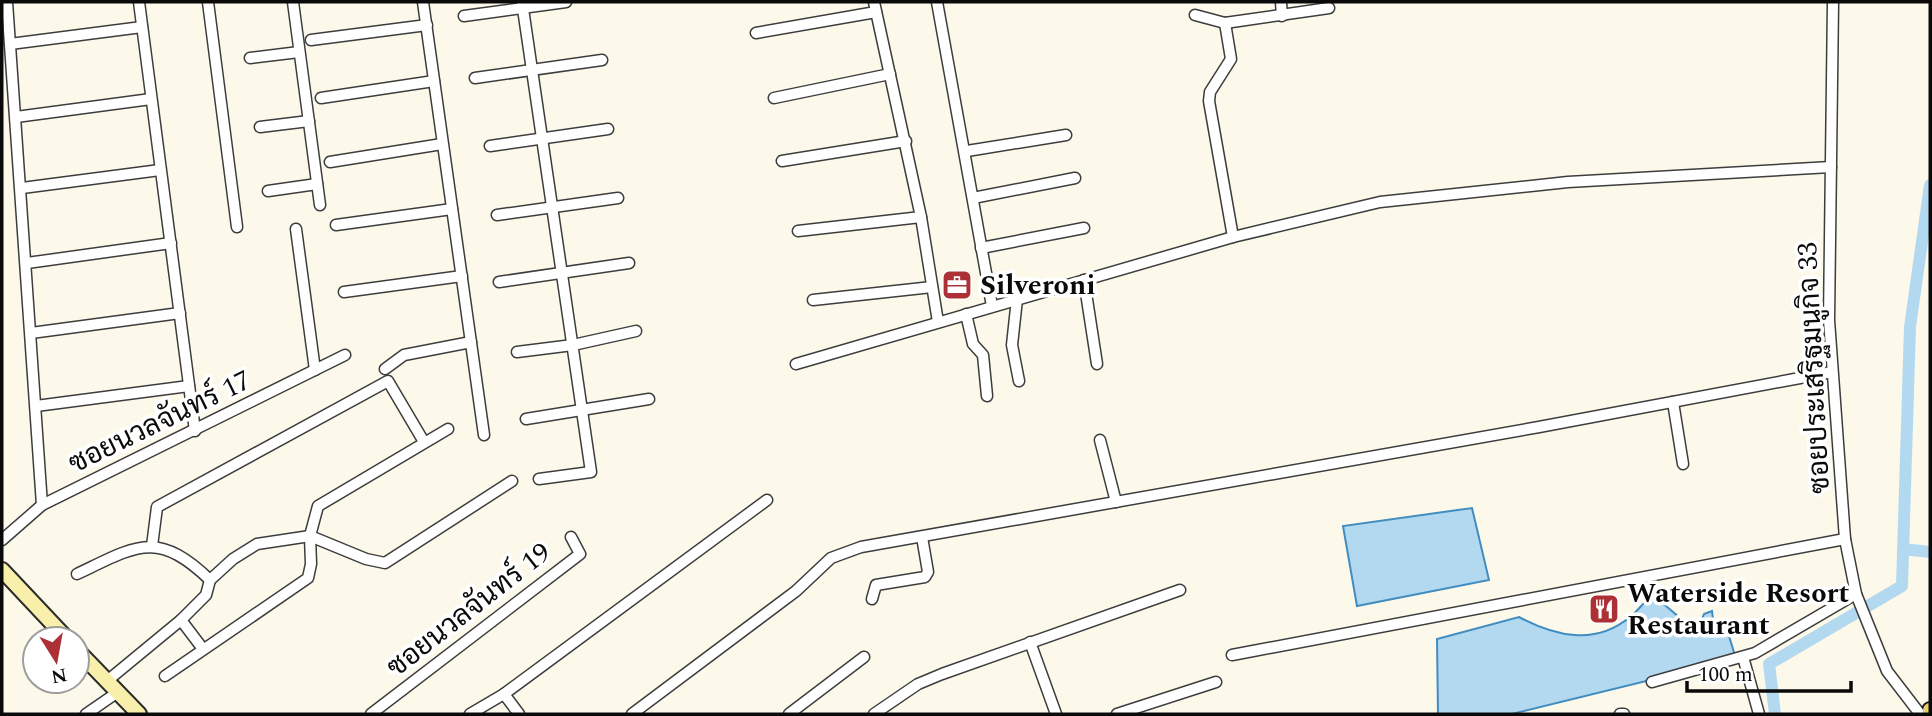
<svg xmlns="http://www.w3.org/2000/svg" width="1932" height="716" font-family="Spectral,Sarabun,serif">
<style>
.water{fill:#b3d9f0;stroke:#418dc0;stroke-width:2}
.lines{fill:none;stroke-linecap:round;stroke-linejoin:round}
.canal{stroke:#b3d9f0;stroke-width:12}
.street-casing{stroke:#3d3d3d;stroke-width:13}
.secondary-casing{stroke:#2c2c2c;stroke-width:18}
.primary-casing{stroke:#1b1b1b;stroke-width:18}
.street{stroke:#fff;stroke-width:10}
.secondary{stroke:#f7efaa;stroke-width:14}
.primary{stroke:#eccd6b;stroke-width:14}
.labels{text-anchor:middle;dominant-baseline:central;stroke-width:7;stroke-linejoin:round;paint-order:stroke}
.poi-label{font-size:28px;font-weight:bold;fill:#0a0a0a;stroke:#fff;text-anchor:start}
.street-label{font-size:28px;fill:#0a0a0a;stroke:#fff}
</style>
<rect width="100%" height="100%" fill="#fdf9ea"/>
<g class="water">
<polygon points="1472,508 1489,580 1357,606 1343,526"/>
<path d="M1653 595 1692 628 1700 624 1704 614 1712 611 1713 619 1726 626 1736 659 1512 714H1438L1437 639 1519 617C1555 636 1595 646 1630 617 1639 610 1644 601 1653 595Z"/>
</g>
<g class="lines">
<g class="canal">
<polyline points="1903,549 1930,552"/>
<polyline points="1775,714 1769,664 1902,586 1910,327 1930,185"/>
</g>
<g class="street-casing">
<g id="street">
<polyline points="7,2 42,505"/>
<polyline points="139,2 195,431"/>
<polyline points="208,2 237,227"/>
<polyline points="293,2 320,205"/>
<polyline points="423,2 484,435"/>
<polyline points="522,2 591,472 539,479"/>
<polyline points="874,2 921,217 938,322"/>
<polyline points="937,2 992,306"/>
<polyline points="1281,2 1282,16"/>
<polyline points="1833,2 1829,320 1845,539 1856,594 1887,671 1920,714"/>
<polyline points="1195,15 1225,23 1329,8"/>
<polyline points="464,16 566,2"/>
<polyline points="1225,23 1231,59 1210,92 1209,101 1233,237"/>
<polyline points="756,33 876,12"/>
<polyline points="311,40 427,25"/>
<polyline points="10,44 142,27"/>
<polyline points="250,58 299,52"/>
<polyline points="475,78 602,60"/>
<polyline points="321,98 434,81"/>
<polyline points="774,98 890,74"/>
<polyline points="16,117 151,99"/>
<polyline points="260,127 309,121"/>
<polyline points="490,146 608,129"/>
<polyline points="967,151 1066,135"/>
<polyline points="782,161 906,141"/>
<polyline points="330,162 442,144"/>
<polyline points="22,188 160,170"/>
<polyline points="268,191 317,184"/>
<polyline points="973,198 1075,178"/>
<polyline points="497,215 618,198"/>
<polyline points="336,225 452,209"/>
<polyline points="296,229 315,370"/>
<polyline points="798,231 921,217"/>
<polyline points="981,248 1084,228"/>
<polyline points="27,263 171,243"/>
<polyline points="1084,280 1097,364"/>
<polyline points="499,282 629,263"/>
<polyline points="344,292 462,276"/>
<polyline points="1017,299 1012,345 1019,381"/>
<polyline points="813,300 932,287"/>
<polyline points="966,314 973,344 983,355 987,396"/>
<polyline points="31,333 180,313"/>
<polyline points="517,352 573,345 636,331"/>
<polyline points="796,364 1233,237 1380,202 1568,182 1831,167"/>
<polyline points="385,369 404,355 471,342"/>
<polyline points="1673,402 1683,464"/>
<polyline points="36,406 189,386"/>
<polyline points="526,419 649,399"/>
<polyline points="1100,440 1116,502"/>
<polyline points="2,540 42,505 345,355"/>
<polyline points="152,546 157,507 388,381 424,442"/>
<path d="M77 574C136 546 157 529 210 580"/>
<polyline points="872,599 876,585 925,577 928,572 922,537"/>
<polyline points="181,620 203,649"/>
<polyline points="1030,642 1056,714"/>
<polyline points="1232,655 1845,539"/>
<polyline points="1743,657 1759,714"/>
<polyline points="165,676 308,578 311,564 310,536 318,506 448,429"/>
<polyline points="107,681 181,620 206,595 210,580 233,559 257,544 310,536 366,559 385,563 512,481"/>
<polyline points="1652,682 1755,653 1856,594"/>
<polyline points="504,694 519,714"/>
<polyline points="86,714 118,692"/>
<polyline points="371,714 580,554 571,537"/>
<polyline points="470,714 504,694 767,500"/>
<polyline points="632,714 796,591 831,558 861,547 1539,427 1832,372"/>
<polyline points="789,714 864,657"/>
<polyline points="874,714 918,684 942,674 1180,590"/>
<polyline points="1117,714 1216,682"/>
<polyline points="1620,714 1624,714"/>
</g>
</g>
<g class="secondary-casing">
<g id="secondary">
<polyline points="2,570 67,639"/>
<polyline points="77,650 139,714"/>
</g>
</g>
<g class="primary-casing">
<polyline id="primary" points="1930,714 1930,710"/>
</g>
<use href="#street" class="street"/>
<use href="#secondary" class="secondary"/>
<use href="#primary" class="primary"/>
</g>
<defs>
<g id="office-square" transform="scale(1.575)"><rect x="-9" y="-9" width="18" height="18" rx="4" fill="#ad3036" stroke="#fff"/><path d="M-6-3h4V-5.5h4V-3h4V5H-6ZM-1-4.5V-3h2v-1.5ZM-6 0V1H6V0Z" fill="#fff"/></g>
<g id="restaurant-square" transform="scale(1.575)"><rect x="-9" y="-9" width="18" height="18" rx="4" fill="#ad3036" stroke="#fff"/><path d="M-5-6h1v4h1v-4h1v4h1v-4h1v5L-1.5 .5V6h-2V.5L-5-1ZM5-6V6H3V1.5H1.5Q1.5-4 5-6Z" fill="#fff"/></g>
</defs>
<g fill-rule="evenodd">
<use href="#office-square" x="957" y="285"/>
<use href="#restaurant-square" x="1604" y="609"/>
</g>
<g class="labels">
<g class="poi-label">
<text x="980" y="285">Silveroni</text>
<text x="1627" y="593">Waterside Resort<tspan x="1627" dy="32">Restaurant</tspan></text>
</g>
<g class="street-label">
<text transform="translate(1814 368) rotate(-93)">ซอยประเสริฐมนูกิจ 33</text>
<text transform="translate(160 422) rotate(-26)">ซอยนวลจันทร์ 17</text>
<text transform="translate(469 610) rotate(-38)">ซอยนวลจันทร์ 19</text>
</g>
</g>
<rect width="1932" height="716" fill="none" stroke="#0a0a0a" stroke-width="7"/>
<g transform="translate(56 660) rotate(169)"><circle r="33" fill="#ffffff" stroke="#9d9d9d" stroke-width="2"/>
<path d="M0-5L12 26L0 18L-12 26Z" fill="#ad3036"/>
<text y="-10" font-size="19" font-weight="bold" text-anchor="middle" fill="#0a0a0a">N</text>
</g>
<path d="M1687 681v10h164v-10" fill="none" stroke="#0a0a0a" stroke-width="3.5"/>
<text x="1698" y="681" font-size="21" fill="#0a0a0a" stroke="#ffffff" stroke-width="5" paint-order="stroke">100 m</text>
</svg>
